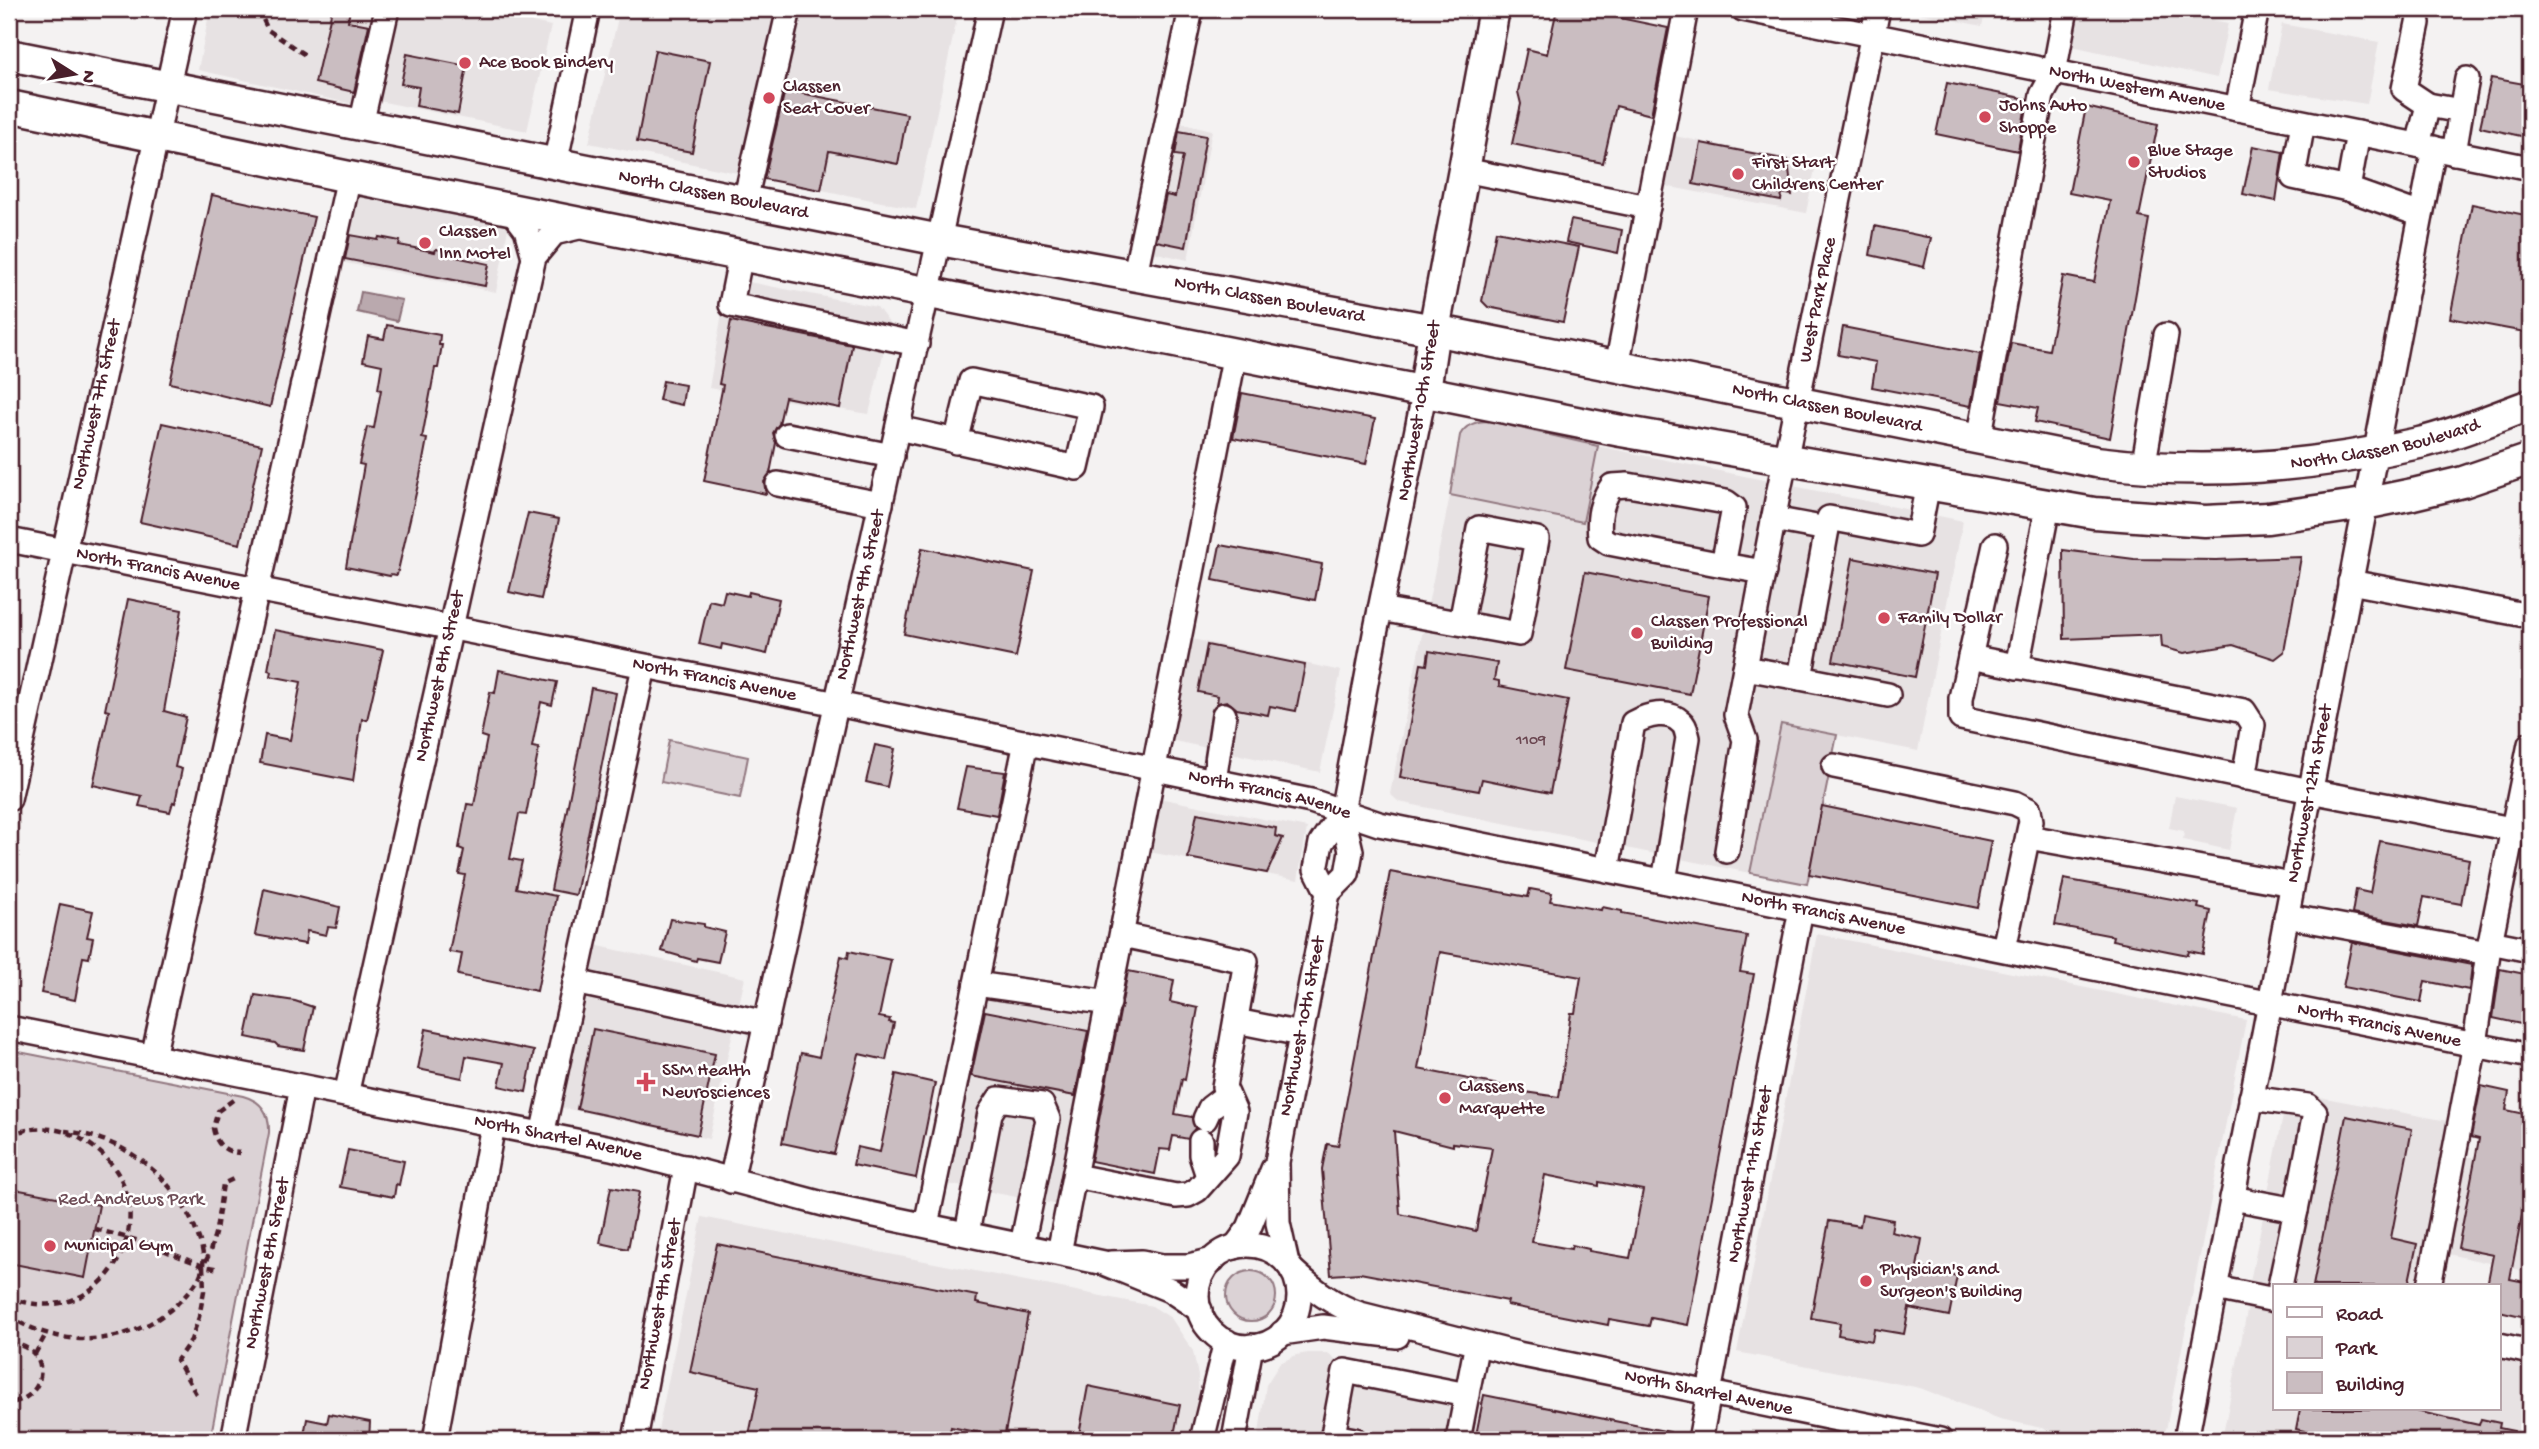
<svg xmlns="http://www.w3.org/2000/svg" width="2539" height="1449" font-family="'Gochi Hand',sans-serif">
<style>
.built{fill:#e7e2e3}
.green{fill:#dbd2d5;stroke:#927880;stroke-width:2}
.water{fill:#baa9ae;stroke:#8d727a;stroke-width:2}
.building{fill:#cabdc1;stroke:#4a1f2b;stroke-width:2;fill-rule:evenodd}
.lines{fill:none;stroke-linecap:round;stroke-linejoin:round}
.minor-casing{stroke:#4a1f2b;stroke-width:28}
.major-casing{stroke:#4a1f2b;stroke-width:35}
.path{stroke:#4a1f2b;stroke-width:4.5;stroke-dasharray:7 5;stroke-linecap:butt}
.minor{stroke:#fff;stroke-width:23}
.major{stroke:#fff;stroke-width:30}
.poi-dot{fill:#d1495b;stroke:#fff;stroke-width:2.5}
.labels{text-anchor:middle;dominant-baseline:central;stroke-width:5;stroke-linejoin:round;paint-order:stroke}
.number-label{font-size:16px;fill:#6a4650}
.poi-label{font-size:19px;fill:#4a1f2b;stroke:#fff;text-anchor:start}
.street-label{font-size:19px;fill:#4a1f2b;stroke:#fff}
.park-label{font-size:19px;fill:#6e4c56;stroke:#fff}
</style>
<rect width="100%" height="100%" fill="#f4f2f2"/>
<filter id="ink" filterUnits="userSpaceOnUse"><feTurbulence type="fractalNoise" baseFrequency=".0143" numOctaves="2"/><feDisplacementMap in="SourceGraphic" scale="14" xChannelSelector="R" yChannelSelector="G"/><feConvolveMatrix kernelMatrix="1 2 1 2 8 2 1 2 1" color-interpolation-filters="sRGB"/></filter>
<g filter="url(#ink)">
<g class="built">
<polygon points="210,9 378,9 357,105 198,70"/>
<polygon points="399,9 472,9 551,26 527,131 379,101"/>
<polygon points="620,9 743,9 797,19 800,9 959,9 916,209 589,143"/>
<polygon points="1910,9 1986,9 1982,26 1910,11"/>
<polygon points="2079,9 2155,9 2228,23 2217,78 2072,46"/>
<polygon points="2282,24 2379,42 2367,104 2269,89"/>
<polygon points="1174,121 1212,130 1188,260 1148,251"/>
<polygon points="1669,135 1816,164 1806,213 1660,185"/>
<polygon points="355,194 509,223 496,292 341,262"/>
<polygon points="728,278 877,307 890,324 869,414 709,388"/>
<polygon points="1598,446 1963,521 1918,751 1781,724 1750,873 1399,802 1390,794 1450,495 1583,522"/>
<polygon points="1192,639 1341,671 1320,772 1170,740"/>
<polygon points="2175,796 2237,808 2229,850 2183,840 2184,831 2169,828"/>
<polygon points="1159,798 1307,828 1298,880 1149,852"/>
<polygon points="1817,934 2246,1020 2165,1435 2157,1440 2098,1440 2000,1419 1920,1388 1737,1352"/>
<polygon points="594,945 745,978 709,1139 559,1107"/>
<polygon points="984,991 1096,1013 1059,1205 942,1183"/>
<polygon points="2288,1091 2458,1123 2425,1286 2275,1286 2275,1292 2249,1287"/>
<polygon points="2461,1155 2530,1168 2530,1272 2443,1253"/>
<polygon points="702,1217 1152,1306 1171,1318 1193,1351 1198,1376 1199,1406 1192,1440 656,1440"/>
<polygon points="2249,1301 2275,1306 2275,1409 2499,1409 2499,1351 2530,1358 2530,1440 2222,1440"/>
<polygon points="1308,1353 1328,1353 1339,1362 1482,1390 1472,1440 1258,1440 1266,1385 1280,1363 1296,1355"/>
</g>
<g class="green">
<path d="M1489 421 1598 446 1583 522 1450 495 1460 435C1466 424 1477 421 1489 421Z"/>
<polygon points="1781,724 1837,735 1807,884 1750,873"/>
<polygon points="669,740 748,757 740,798 661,782"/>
<path d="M9 1050 243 1096C262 1101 270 1113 269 1133L210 1440H9Z"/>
<circle cx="1251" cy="1296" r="25"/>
</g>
<polygon class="water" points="361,292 402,300 397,321 357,312"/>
<g class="building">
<polygon points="332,9 350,9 348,21 369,25 354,92 315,83"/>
<polygon points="1557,9 1577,9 1668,28 1651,115 1616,106 1603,163 1512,144 1521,104 1518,92 1527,49 1547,54"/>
<polygon points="655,50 710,61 692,152 637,142"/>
<polygon points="407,54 467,66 458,114 416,106 419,87 401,84"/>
<polygon points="2491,78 2530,85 2530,138 2480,127"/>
<polygon points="1947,83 2027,99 2018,151 1936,134"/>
<polygon points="785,90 907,114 898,164 829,151 821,190 764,179"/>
<polygon points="2086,107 2158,124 2139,217 2149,219 2110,438 2035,422 2038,408 2000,401 2011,343 2049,350 2063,276 2094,282 2110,201 2069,193"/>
<polygon points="1179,131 1206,136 1186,247 1156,241 1166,195 1175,197 1183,156 1175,155"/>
<polygon points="1701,143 1788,160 1792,195 1782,193 1781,201 1693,184"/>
<polygon points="2253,146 2283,152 2276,201 2243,194"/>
<polygon points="212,195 314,217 270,407 170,383"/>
<polygon points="2472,204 2530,216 2530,333 2450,318"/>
<polygon points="1571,220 1622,230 1618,253 1566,242"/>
<polygon points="1875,226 1931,238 1924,267 1870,255"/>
<polygon points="1496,231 1579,247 1563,322 1488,307 1482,301"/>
<polygon points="350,235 378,240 379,237 400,241 399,245 435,252 436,249 457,253 456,257 489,264 485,286 345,259"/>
<polygon points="731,321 852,345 840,408 785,397 779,424 773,433 776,443 770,473 764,482 766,494 704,481 723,385 719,384"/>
<polygon points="387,325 440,335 439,345 442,345 438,368 435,368 422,438 427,439 420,476 397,575 391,574 390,576 346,567 364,465 359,464 367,427 374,428 381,390 378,389 382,365 363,361 368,336 384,339"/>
<polygon points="1843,327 1980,354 1971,406 1872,387 1876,362 1838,355"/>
<polygon points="663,381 685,385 682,405 659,400"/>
<polygon points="1242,393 1375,419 1366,464 1233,438"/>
<polygon points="162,423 262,445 240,544 140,522"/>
<polygon points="528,513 559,519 541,599 509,592"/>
<polygon points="1220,545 1322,564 1315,600 1213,580"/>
<polygon points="922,548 1034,571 1016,657 904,634"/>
<polygon points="2063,550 2134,559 2216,560 2301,557 2284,652 2275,659 2233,645 2184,653 2162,647 2161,635 2064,639"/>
<polygon points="1853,558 1935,574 1915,677 1833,661"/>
<polygon points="1585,572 1709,596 1690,694 1566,670"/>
<polygon points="725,591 748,596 749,592 779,599 767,654 722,644 721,649 699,644 709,600 722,603"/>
<polygon points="128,599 182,610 164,711 186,717 175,767 182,769 175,803 173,802 170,812 139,806 142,796 93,785 109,711 105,710"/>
<polygon points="275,630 383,650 367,720 362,719 353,781 260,763 265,735 290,740 301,682 270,676 271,671 268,670"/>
<polygon points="1207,645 1305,665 1296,711 1270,706 1268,715 1237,709 1227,701 1217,703 1218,696 1198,692"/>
<polygon points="1429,651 1497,663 1494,680 1499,681 1499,686 1568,700 1550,793 1482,779 1479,791 1400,777 1421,664 1427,665"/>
<polygon points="499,670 557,682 552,705 541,702 532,747 539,748 526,815 519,814 510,859 522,861 516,888 556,896 537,991 458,975 462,954 449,952 465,875 459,874 464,850 459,848 467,804 474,805 487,738 481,736 490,692 495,693"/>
<polygon points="591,688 616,693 576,895 551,890"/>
<polygon points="875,745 895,749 887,787 866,782"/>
<polygon points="966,767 1005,772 997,815 957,808"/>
<polygon points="1822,806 1991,841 1978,908 1809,874"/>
<polygon points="1197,813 1276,828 1275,836 1283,838 1267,873 1188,858"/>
<polygon points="2380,841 2469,859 2461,904 2424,897 2418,926 2352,914 2356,890 2370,893"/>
<path d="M1390 872 1528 897 1530 889 1552 893 1550 901 1601 910 1602 907 1622 911V913L1747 936 1740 972 1754 974 1688 1325 1651 1318 1649 1326 1609 1319 1608 1325 1507 1305 1508 1301 1360 1273 1331 1275 1322 1169 1327 1144 1338 1146ZM1440 952 1581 977 1575 1013H1571L1559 1097 1504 1089V1086L1418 1069ZM1394 1131 1453 1146V1143L1492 1148 1476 1231 1400 1214ZM1545 1175 1599 1186V1182L1643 1190 1630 1258 1589 1251V1249L1572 1245 1571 1249 1532 1242Z"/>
<polygon points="2064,879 2199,904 2198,908 2211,911 2203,954 2189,951 2188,955 2112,940 2113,936 2055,925"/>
<polygon points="264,889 340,907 336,928 328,927 326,935 307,931 305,944 255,935"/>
<polygon points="60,904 93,911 87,937 93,938 89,958 83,957 75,1000 41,993"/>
<polygon points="670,919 704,924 704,927 725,932 718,962 697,958 696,961 662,951"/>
<polygon points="2352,942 2472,965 2469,990 2425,981 2421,1002 2343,987"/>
<polygon points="849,951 891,960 879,1017 890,1019 889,1022 894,1023 886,1060 859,1054 834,1154 782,1143 801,1053 819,1057 841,956 848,958"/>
<polygon points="2500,969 2530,975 2530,1026 2493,1018"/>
<polygon points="1128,971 1174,980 1170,1002 1198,1008 1185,1080 1182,1079 1175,1114 1192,1117 1195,1128 1188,1139 1173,1136 1170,1150 1160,1149 1155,1174 1091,1161"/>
<polygon points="255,995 295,1001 313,1007 304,1050 278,1046 275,1043 246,1037"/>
<polygon points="985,1011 1088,1031 1075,1096 971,1076"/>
<polygon points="426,1029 534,1051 526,1092 499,1086 504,1063 466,1056 462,1078 418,1069"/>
<polygon points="593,1029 715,1054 698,1135 577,1109"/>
<polygon points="896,1074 935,1083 916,1178 853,1165 857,1147 880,1152"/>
<polygon points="2481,1086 2509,1092 2506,1110 2530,1115 2530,1173 2510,1279 2530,1283 2530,1318 2499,1311 2499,1286 2487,1286 2493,1255 2458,1248 2479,1139 2471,1137"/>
<polygon points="2346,1116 2412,1129 2391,1238 2417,1244 2408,1286 2313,1286"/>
<polygon points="348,1150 404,1161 399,1185 396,1184 394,1197 340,1187"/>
<polygon points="611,1187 639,1192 628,1249 600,1243"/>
<polygon points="9,1188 99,1205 85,1278 9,1263"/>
<polygon points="1862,1214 1893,1220 1891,1232 1922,1239 1917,1267 1957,1276 1949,1316 1909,1308 1904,1334 1874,1329 1872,1341 1838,1335 1840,1323 1811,1318 1829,1221 1860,1226"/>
<polygon points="717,1244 977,1296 976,1303 1028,1314 1004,1438 951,1427 948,1440 748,1440 759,1387 690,1372"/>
<polygon points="1088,1386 1180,1405 1173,1440 1078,1440"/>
<polygon points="1484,1395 1670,1432 1669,1440 1475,1440"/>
<polygon points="2300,1409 2407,1409 2479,1425 2481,1419 2500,1423 2499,1428 2514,1431 2513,1440 2302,1440 2304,1431 2296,1429"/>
<polygon points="329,1414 370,1422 369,1440 303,1440 307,1419 327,1423"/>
</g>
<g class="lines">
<g class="minor-casing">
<g id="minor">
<path id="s1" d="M1743 9 2530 168"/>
<polyline points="2418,23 2404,89 2428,105 2418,145"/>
<polyline points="2428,105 2461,111 2454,153"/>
<polyline points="2237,109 2257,9"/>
<polyline points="2461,111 2467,79"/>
<polyline points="2303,123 2293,177 2348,189 2421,215"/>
<polyline points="361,125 387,9"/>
<polyline points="555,164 588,9"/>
<polyline points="1464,170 1648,207"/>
<polyline points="2348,189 2358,133"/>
<polyline points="745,201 789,9"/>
<polyline points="510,208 526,229 534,257"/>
<polyline points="741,254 731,305 917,344"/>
<polyline points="1135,274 1191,9"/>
<polyline points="1617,366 1686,9"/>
<polyline points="898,428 1077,468 1091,407 971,381 956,442"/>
<polyline points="787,435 892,456"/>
<polyline points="1979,440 2042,95 2054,73 2066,9"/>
<polyline points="2143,468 2166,335"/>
<polyline points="778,484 881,504"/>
<polyline points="1773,519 1827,529"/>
<path id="s2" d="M9 540 837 704 1214 781 1311 801 1379 824 2530 1056"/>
<polyline points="1995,545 1961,698 1961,718 2310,791 2512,829"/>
<path d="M1723 565 1609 543 1600 537C1598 519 1601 500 1612 486L1628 485 1726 502 1734 508 1723 565 1764 572"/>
<polyline points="2350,582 2530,616"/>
<polyline points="1380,609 1519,634 1537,539 1479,528 1461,623"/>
<polyline points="1970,657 2244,711 2253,725 2244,778"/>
<polyline points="2017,667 2048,506"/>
<polyline points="1745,668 1800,678"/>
<polyline points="1888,695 1800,678 1827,529 1829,518 1918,535 1928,484"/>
<polyline points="1834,766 2015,803 2029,810 2031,821 2004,949"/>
<polyline points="1214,781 1224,715"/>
<path id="s3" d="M9 799 185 9"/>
<polyline points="2028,837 2292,884"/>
<path id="s4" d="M1727 851 1745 740 1736 715 1778 495 1878 9"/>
<path d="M1607 870 1633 723C1647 715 1668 709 1681 722 1685 725 1687 733 1688 738L1664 881"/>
<polyline points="1328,893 1316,869 1321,843 1342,812 1375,634 1425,390"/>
<polyline points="2286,916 2488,953"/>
<polyline points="2490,942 2530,950"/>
<polyline points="575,982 766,1023"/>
<polyline points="976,984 1109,1003"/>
<polyline points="1236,1021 1301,1034"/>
<path id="s5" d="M9 1028 611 1148 827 1205 1104 1263 1170 1290 1200 1310"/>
<polyline points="153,1057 349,177"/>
<path id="s6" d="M346 1095 534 257 554 233 583 226"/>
<polyline points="2251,1098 2308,1106 2315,1113 2296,1210"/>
<polyline points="1205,1119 1210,1108 1227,1095"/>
<polyline points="542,1135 644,667"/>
<polyline points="1201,1141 1201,1155 1208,1176"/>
<polyline points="1075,1176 1176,1196 1188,1195 1197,1190 1227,1156 1235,1112 1224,1087 1246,961 1122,935"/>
<path id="s7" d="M731 1181 990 9"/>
<polyline points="2232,1198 2296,1210 2280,1286"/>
<polyline points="926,1225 1026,742"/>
<polyline points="967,1233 990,1113 999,1099 1042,1105 1048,1119 1022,1245"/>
<circle cx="1248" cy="1296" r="51"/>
<polyline points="1235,1247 1249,1228 1273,1169"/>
<polyline points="1059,1253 1235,353"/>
<polyline points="1111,1263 1142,1262 1162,1266 1189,1266 1213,1260"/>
<path id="s8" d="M1287 1263 1278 1223 1277 1162 1328 893 1347 874 1351 851 1342 812"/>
<path id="s9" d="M1292 1270C1313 1289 1333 1305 1360 1314L1518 1354 1940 1440"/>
<polyline points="2429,1286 2475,1044 2488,953 2530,744"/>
<polyline points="2215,1288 2275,1300"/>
<polyline points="1282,1333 1323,1327 1397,1336"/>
<polyline points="2499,1345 2530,1352"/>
<polyline points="1333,1436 1355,1440"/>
<path id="s10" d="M233 1440 302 1087"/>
<polyline points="435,1440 493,1125"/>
<path id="s11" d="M635 1440 686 1167"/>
<polyline points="1202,1440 1226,1341"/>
<polyline points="1234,1440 1251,1346"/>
<polyline points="1332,1440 1345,1371 1467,1395"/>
<polyline points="1458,1440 1476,1348"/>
<path id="s12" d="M1700 1440 1801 909"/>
<path id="s13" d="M2186 1440 2434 148"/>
</g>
</g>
<g class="major-casing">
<g id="major">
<path id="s14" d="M9 55 940 240 1434 330 2096 462C2207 476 2310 467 2419 443 2457 434 2494 418 2530 405"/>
<polyline points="9,106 349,177 1621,431 2094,513 2205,521 2268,518 2364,504 2413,494 2463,482 2530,459"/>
<polyline points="1425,390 1434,330 1494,9"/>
</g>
</g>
<g class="path">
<polyline points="258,9 268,30 308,57"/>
<path d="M233 1100 218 1111 213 1128C216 1144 224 1152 240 1153"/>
<path d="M9 1135C35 1125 62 1126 86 1142 179 1200 109 1338 9 1297"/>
<polyline points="95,1229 143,1242 203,1266 220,1269"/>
<path d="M9 1316C62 1350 130 1347 177 1304 188 1293 201 1281 203 1265 205 1251 198 1236 193 1224 169 1172 121 1137 65 1131"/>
<path d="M9 1344C51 1344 51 1398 9 1403"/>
<polyline points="35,1354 46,1334"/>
<polyline points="196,1394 177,1360 191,1340 199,1317 204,1291 203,1266 209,1255 216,1230 223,1184 237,1177"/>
<polyline points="157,1440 170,1430 188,1431"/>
</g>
<use href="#minor" class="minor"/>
<use href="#major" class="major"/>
</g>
</g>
<g class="poi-dot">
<circle cx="465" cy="63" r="7"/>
<circle cx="769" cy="98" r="7"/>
<circle cx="1985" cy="117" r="7"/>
<circle cx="2134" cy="162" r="7"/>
<circle cx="1738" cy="174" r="7"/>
<circle cx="425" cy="243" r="7"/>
<circle cx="1884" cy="618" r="7"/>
<circle cx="1637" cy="633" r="7"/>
<path d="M642.5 1071.5h7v7h7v7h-7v7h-7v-7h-7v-7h7z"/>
<circle cx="1445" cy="1098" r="7"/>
<circle cx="50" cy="1246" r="7"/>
<circle cx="1866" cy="1281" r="7"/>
</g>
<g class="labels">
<g class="number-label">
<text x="1531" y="741">1109</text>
</g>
<g class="poi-label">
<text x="479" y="63">Ace Book Bindery</text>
<text x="783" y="87">Classen<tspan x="783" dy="22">Seat Cover</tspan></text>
<text x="1999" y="106">Johns Auto<tspan x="1999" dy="22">Shoppe</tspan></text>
<text x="2148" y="151">Blue Stage<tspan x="2148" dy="22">Studios</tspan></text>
<text x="1752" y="163">First Start<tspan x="1752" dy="22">Childrens Center</tspan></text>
<text x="439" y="232">Classen<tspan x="439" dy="22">Inn Motel</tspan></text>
<text x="1898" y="618">Family Dollar</text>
<text x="1651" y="622">Classen Professional<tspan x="1651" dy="22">Building</tspan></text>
<text x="662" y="1071">SSM Health<tspan x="662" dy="22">Neurosciences</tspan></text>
<text x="1459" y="1087">Classens<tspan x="1459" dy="22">Marquette</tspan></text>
<text x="64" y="1246">Municipal Gym</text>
<text x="1880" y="1270">Physician's and<tspan x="1880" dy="22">Surgeon's Building</tspan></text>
</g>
<g class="street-label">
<text stroke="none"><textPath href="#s1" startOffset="402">North Western Avenue</textPath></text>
<text stroke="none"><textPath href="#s14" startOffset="718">North Classen Boulevard</textPath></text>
<text stroke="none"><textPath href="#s14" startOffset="1284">North Classen Boulevard</textPath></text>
<text stroke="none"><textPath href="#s4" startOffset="562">West Park Place</textPath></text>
<text stroke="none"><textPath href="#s3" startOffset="404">Northwest 7th Street</textPath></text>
<text stroke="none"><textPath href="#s14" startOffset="1852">North Classen Boulevard</textPath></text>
<text transform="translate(1420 411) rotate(-80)">Northwest 10th Street</text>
<text stroke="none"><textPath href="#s14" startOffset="2418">North Classen Boulevard</textPath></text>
<text stroke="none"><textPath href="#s2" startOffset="152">North Francis Avenue</textPath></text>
<text stroke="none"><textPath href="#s7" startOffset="600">Northwest 9th Street</textPath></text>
<text stroke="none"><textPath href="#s6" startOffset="429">Northwest 8th Street</textPath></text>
<text stroke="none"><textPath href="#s2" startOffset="719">North Francis Avenue</textPath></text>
<text stroke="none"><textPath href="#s13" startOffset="658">Northwest 12th Street</textPath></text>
<text stroke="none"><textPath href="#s2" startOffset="1286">North Francis Avenue</textPath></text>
<text stroke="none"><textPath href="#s2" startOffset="1853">North Francis Avenue</textPath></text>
<text stroke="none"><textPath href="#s2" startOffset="2420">North Francis Avenue</textPath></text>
<text stroke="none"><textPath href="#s8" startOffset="240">Northwest 10th Street</textPath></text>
<text stroke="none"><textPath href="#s5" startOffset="560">North Shartel Avenue</textPath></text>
<text stroke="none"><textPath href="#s12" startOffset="270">Northwest 11th Street</textPath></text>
<text stroke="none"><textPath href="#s10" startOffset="180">Northwest 8th Street</textPath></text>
<text stroke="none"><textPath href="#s11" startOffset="138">Northwest 9th Street</textPath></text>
<text stroke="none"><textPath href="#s9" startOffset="439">North Shartel Avenue</textPath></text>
</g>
<g class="park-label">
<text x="131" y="1200">Red Andrews Park</text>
</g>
</g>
<rect width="2539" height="1449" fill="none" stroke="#fff" stroke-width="35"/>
<rect x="18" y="18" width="2504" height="1414" fill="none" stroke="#4a1f2b" stroke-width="2.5" filter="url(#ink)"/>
<rect x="2273" y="1284" width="228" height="126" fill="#ffffff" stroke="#b7a5aa" stroke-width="2"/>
<rect x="2287" y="1307" width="35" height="10" fill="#ffffff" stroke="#b7a5aa" stroke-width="2"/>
<text x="2336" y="1320" font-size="21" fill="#4a1f2b">Road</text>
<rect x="2287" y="1337" width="35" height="21" fill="#dbd2d5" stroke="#b7a5aa" stroke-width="2"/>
<text x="2336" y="1354" font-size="21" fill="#4a1f2b">Park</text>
<rect x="2287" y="1372" width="35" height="21" fill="#cabdc1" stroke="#b7a5aa" stroke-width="2"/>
<text x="2336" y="1390" font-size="21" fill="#4a1f2b">Building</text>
<g transform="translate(74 74) rotate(101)" stroke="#ffffff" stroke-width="5" paint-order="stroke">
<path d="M0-5L12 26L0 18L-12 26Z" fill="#4a1f2b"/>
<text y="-10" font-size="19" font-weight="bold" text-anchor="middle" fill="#4a1f2b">N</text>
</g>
</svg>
